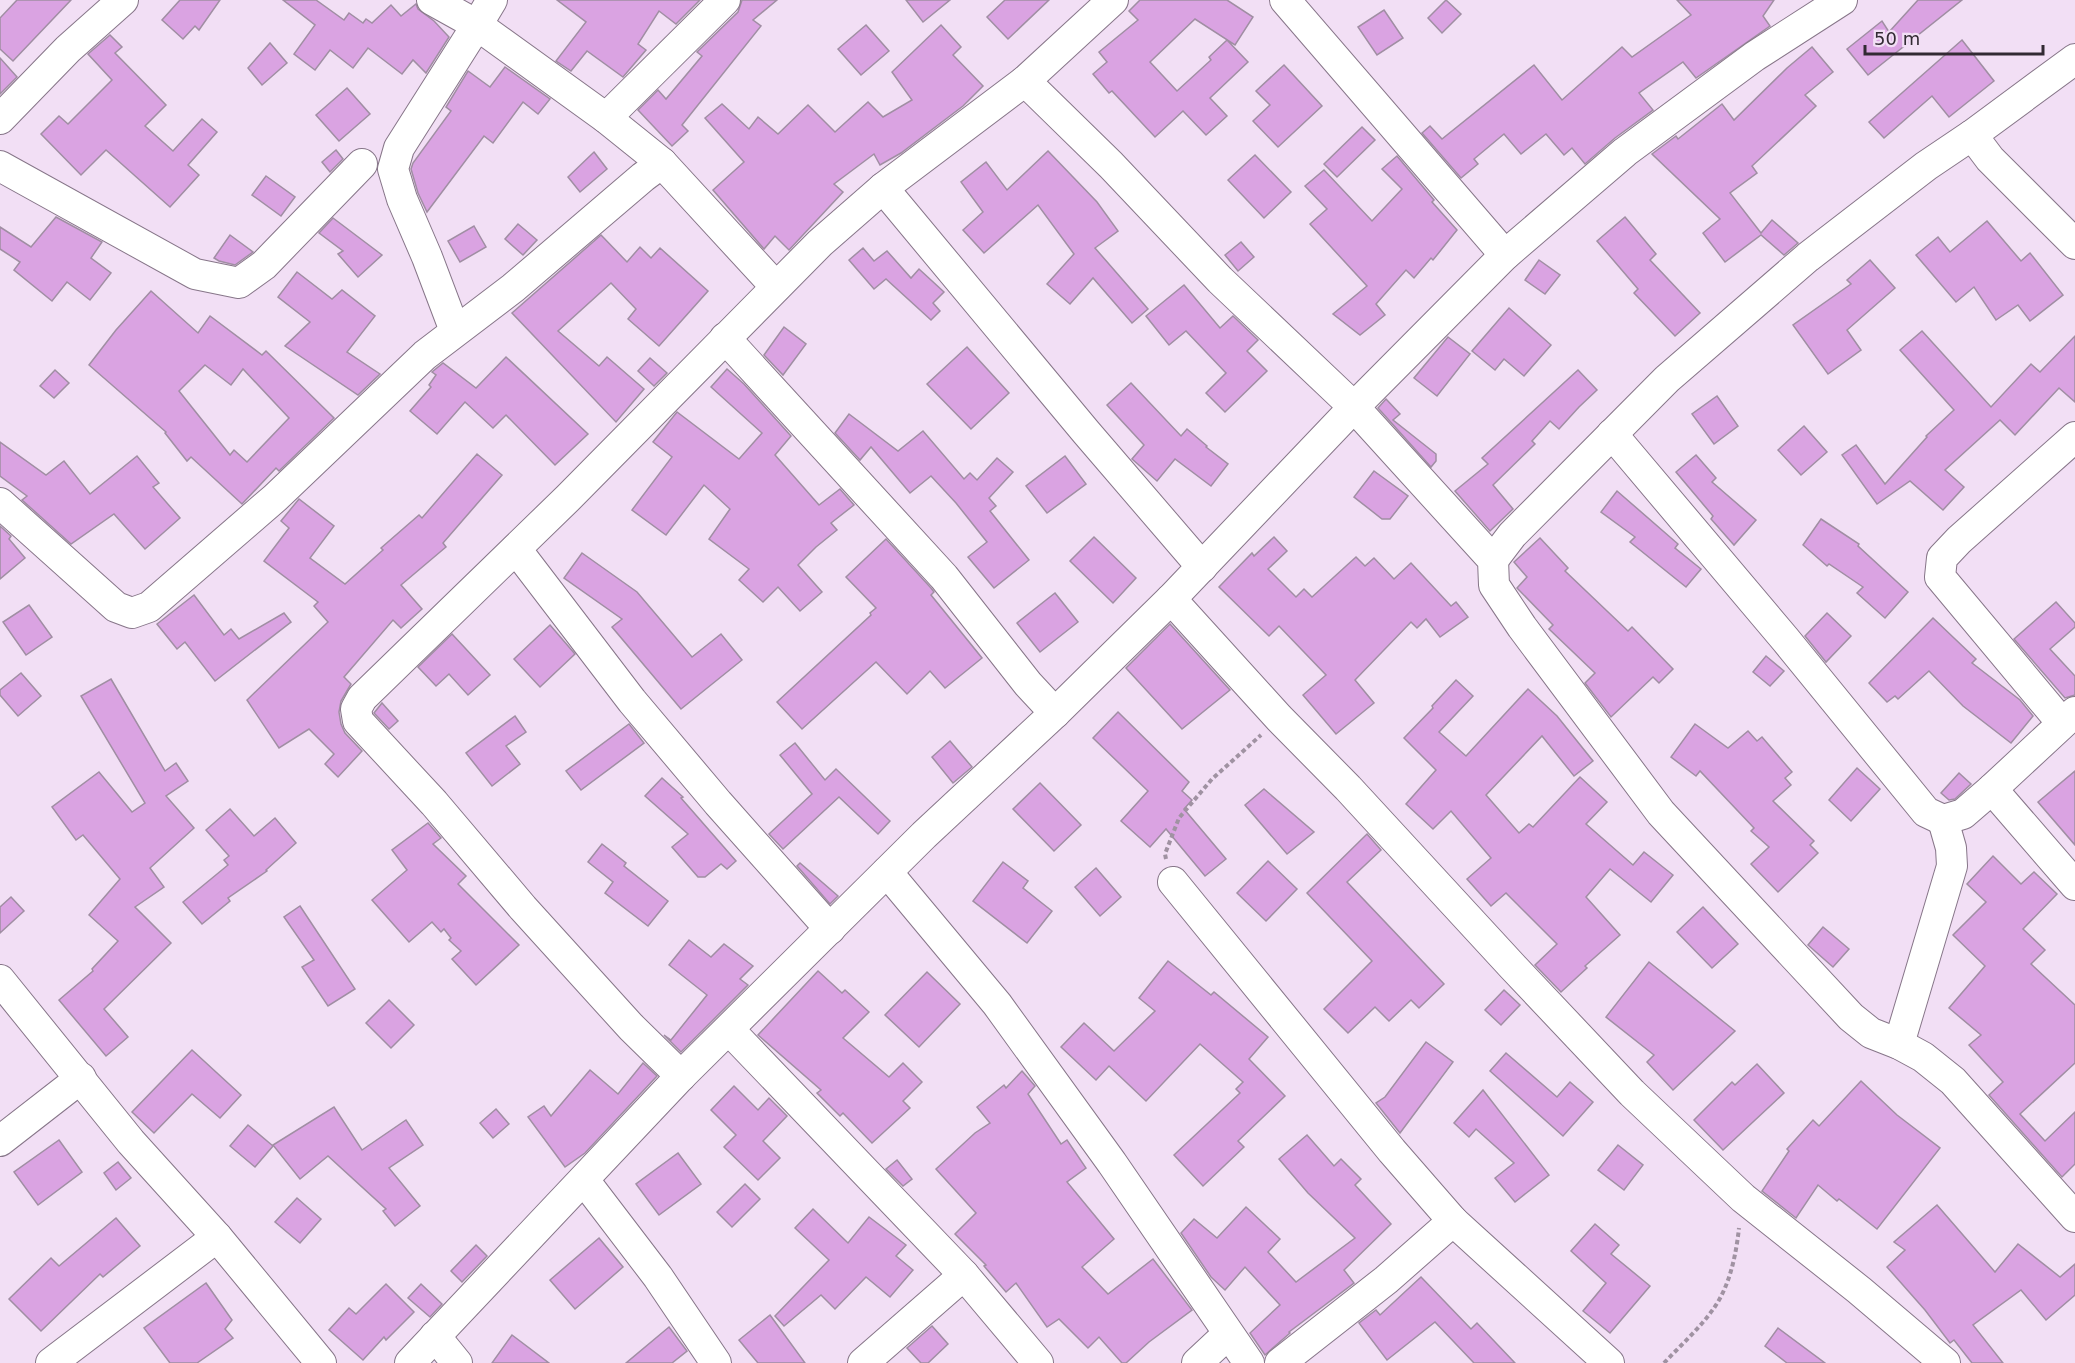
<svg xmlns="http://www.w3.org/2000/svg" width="2075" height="1363" font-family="'DejaVu Sans',sans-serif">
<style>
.building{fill:#daa3e2;stroke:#a08ea3;stroke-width:1.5;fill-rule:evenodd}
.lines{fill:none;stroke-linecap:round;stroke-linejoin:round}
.minor-casing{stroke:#877689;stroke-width:32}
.path{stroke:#a092a2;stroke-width:4;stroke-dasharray:4.5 3;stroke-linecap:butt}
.minor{stroke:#fff;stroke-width:30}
</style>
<rect width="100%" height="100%" fill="#f2dff5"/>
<g class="building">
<polygon points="17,0 71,0 13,61 0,49 0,18"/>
<polygon points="180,0 220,0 199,30 195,26 183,39 162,20"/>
<polygon points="283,0 316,0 344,20 349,13 363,23 366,19 372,23 391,5 401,16 416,4 418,9 434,21 449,37 426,73 413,60 402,74 368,48 353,68 330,50 315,70 294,54 315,25"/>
<polygon points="557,0 700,0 676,24 659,11 638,44 646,50 623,77 587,51 571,71 556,61 586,22"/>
<polygon points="742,0 777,0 753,20 761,26 682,125 688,131 672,146 638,110 658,90 666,99 702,56 697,52 738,12"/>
<polygon points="906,0 950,0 923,22"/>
<polygon points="1005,0 1049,0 1008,39 987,17"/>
<polygon points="1140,0 1227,0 1253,17 1235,45 1195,19 1150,62 1177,91 1211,60 1209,57 1227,40 1248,62 1210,98 1227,116 1206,135 1183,111 1155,137 1112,91 1109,93 1093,74 1107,62 1099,52 1138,20 1129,11"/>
<polygon points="1446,0 1461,14 1442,33 1428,18"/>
<polygon points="1677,0 1774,0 1763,16 1770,26 1696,78 1683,62 1639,93 1653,110 1615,138 1585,164 1572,148 1564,155 1546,134 1521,154 1504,134 1474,159 1478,164 1461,178 1422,133 1430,126 1442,139 1534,65 1562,100 1622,47 1632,57 1691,15"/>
<polygon points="1918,0 1962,0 1868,75 1847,49 1882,21 1889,32"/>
<polygon points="1384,10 1403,38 1377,55 1358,27"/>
<polygon points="866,25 889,51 861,75 838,49"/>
<polygon points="941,25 961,47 953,55 983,86 963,106 901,153 880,165 874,154 834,184 843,192 789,250 775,236 764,249 713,190 744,162 705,118 722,104 749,129 758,117 778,134 808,105 835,132 868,102 883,117 912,100 892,72"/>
<polygon points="110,35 122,47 115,53 166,105 145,126 173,151 202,119 217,132 188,165 199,175 170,207 106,150 81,175 41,134 59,116 68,124 112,80 88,54"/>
<polygon points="1962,40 1994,81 1949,117 1932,96 1884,138 1869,122"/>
<polygon points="270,43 287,63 262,85 248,68"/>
<polygon points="1812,47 1833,72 1805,95 1816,106 1752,166 1757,173 1730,193 1761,233 1772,220 1798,243 1784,255 1761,235 1725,262 1703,233 1720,219 1652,154 1676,136 1678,139 1722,104 1734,120 1787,68"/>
<polygon points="0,58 17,77 0,94"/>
<polygon points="1284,65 1322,106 1278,147 1253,121 1270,105 1256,91"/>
<polygon points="505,67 550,99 538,114 523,102 493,143 484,136 427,212 418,193 411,169 413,163 451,111 446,107 468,71 490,87"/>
<polygon points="347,88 370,114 339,141 316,115"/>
<polygon points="1362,127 1375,140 1337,177 1324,164"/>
<polygon points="336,150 343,159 330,172 322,162"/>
<polygon points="1048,151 1097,202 1118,231 1095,248 1148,309 1132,323 1093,278 1070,304 1047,284 1074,254 1038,205 984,253 963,230 983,212 961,182 986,162 1007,190"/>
<polygon points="594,152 607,169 580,192 568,177"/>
<polygon points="1255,155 1291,192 1264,218 1228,180"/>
<polygon points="1397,156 1434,200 1432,202 1457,230 1433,260 1431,258 1414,278 1406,270 1376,304 1385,315 1360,335 1333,314 1367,286 1310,224 1327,209 1305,186 1324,170 1372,221 1402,189 1382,169"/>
<polygon points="266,176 295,197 281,216 252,195"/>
<polygon points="56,217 102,242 91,258 111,273 90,300 67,282 52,301 14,270 20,262 0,249 0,227 31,247"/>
<polygon points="1625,217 1656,254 1650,260 1700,313 1675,336 1634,293 1638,289 1597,241"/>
<polygon points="333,218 382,255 358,277 338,254 343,251 319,233"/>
<polygon points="1987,221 2021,261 2030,253 2063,295 2030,321 2018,305 1996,320 1974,287 1956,302 1916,255 1938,237 1950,252"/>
<polygon points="518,224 537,240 523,255 505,239"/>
<polygon points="474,226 486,247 460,262 448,241"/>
<polygon points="230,235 253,252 235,265 219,261 214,258"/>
<polygon points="601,235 627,262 640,247 651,258 660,248 708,291 659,346 628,319 636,309 611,283 558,331 599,366 607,357 644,389 616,422 512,313"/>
<polygon points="1241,242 1254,257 1238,271 1225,255"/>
<polygon points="863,248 874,261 887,251 911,278 919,269 944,292 933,303 940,311 931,320 886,279 874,289 849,260"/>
<polygon points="1539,260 1560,275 1545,294 1525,280"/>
<polygon points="1870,260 1895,288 1847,330 1861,350 1828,374 1793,325 1851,284 1847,280"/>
<polygon points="297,272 332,299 342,290 375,316 347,352 380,374 358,395 285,346 310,322 278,297"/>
<polygon points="1184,285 1220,328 1233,316 1258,340 1247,351 1267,371 1225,412 1206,393 1226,373 1186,331 1169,345 1146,316"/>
<path d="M151 291 198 333 210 316 262 355 266 351 334 418 279 471 276 468 242 504 191 457 187 461 165 433 166 432 89 365 116 330ZM205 365 231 385 243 369 289 418 247 462 234 450 230 455 179 391Z"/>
<polygon points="1509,308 1551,345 1524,376 1504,359 1495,370 1472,351"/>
<polygon points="784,327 806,344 783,375 764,355"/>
<polygon points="1922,331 1991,407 2031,364 2040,372 2075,336 2075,402 2059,388 2015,435 2000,420 1945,470 1964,487 1943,510 1910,481 1877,504 1842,455 1856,445 1885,484 1927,437 1926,436 1954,410 1900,350"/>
<polygon points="1448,337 1470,354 1437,396 1414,378"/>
<polygon points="967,347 1009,393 971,429 927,384"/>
<polygon points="506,357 588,434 555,465 506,415 493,428 465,402 437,434 410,411 431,387 429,385 436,375 432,372 443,363 476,388"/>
<polygon points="650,358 667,373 654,386 638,371"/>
<polygon points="727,369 744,384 791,436 775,455 819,505 840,489 854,505 831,523 837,530 816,547 798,565 822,592 800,611 778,587 763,602 739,580 749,569 709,539 730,509 704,485 666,535 632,510 672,457 653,442 677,412 739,459 762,433 711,387"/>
<polygon points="55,370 69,383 54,398 40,386"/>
<polygon points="1578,370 1597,390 1579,407 1559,429 1550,421 1532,441 1535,444 1493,485 1513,509 1490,531 1455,491 1488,464 1482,458"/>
<polygon points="1131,383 1181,436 1187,429 1207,446 1206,447 1228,464 1211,486 1175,459 1157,481 1132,459 1144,445 1107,405"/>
<polygon points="1717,396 1738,426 1714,444 1692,414"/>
<polygon points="1386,399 1400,414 1393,420 1436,454 1436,461 1431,467 1378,408"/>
<polygon points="849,414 898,451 923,431 964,479 970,473 977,480 997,458 1013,472 989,498 996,506 990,511 1029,560 994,588 968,557 987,542 956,503 931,476 910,493 871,447 860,460 835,433"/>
<polygon points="1804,426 1827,452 1801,475 1778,450"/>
<polygon points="0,442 46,475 64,461 90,494 137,456 159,483 153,487 180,518 145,549 114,514 71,544 22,500 27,496 0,476"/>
<polygon points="477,454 502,475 443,543 446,547 401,585 422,609 401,628 393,620 344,677 351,684 341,701 339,712 341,724 345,733 362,751 338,777 325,764 334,754 309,729 279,748 247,700 328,622 314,606 318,602 264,561 289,528 281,521 299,499 334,526 310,558 345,584 383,550 381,548 419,515 422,518"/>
<polygon points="1696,455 1716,478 1712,482 1756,520 1734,545 1711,519 1713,516 1676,472"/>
<polygon points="1065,456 1086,484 1047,513 1026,486"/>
<polygon points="1374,471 1408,496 1390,519 1382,519 1354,497"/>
<polygon points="1617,491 1678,544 1675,548 1701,569 1686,587 1630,542 1635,537 1601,512"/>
<polygon points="1821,519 1859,544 1858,546 1908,592 1885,618 1857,593 1863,587 1829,564 1827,566 1803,545"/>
<polygon points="0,526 11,536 9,539 25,558 0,579"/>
<polygon points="1094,537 1136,578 1113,603 1070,561"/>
<polygon points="1274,537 1287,551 1268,569 1296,597 1304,589 1312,597 1356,557 1365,566 1374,558 1394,579 1411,563 1451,606 1456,602 1468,617 1440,637 1426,619 1417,628 1411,622 1355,680 1374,703 1336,734 1303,695 1326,675 1279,626 1269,636 1219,587 1252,553 1254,556"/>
<polygon points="1540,538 1568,568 1565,571 1628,631 1632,627 1673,669 1659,683 1653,677 1611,717 1585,683 1595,673 1549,629 1553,625 1517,588 1527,577 1514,562"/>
<polygon points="886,539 931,588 934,592 931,595 982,658 945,688 930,671 907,694 876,662 802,729 777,702 871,615 870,613 876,608 846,577"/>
<polygon points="582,553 637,592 692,657 721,634 742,660 681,709 612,627 622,619 564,578"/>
<polygon points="1055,593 1078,622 1040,652 1017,623"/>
<polygon points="194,595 224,635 231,629 239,639 284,613 291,622 215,681 185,642 177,649 157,624"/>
<polygon points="2056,602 2075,623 2075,627 2050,649 2075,676 2075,695 2065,698 2014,639"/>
<polygon points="29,605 52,637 26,655 3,622"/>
<polygon points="1827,613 1851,636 1826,662 1805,636"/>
<polygon points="1933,618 1976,659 1972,663 2020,700 2033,716 2011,743 1963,706 1929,671 1898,699 1895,696 1887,702 1869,683"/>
<polygon points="1170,624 1230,690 1182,729 1126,668"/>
<polygon points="550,625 575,654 540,687 514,659"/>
<polygon points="452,634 490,675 468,695 449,674 436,686 418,667"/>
<polygon points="1766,656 1784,671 1770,686 1753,672"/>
<polygon points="21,673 41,696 18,716 0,695 0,690"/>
<polygon points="111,679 165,771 176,763 188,781 166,796 194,828 150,868 164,887 135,907 171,943 104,1009 128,1037 106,1056 59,1000 93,971 92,969 118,941 89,915 120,879 83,835 76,840 52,807 99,772 132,812 145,803 81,696"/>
<polygon points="1456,680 1473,696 1439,732 1466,756 1528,689 1557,716 1593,761 1574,776 1542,736 1486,795 1519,833 1529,824 1533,827 1580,777 1607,802 1586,824 1633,865 1644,852 1673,875 1651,902 1610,869 1586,897 1620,935 1585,966 1587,968 1561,992 1535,965 1557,944 1506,893 1491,906 1467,879 1491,858 1451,811 1433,829 1406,804 1436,770 1404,738 1433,708 1432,706"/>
<polygon points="382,703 398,721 389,729 374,713"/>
<polygon points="1118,712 1189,782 1182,791 1192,800 1184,809 1226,859 1205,876 1166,829 1150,847 1121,821 1148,791 1093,738"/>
<polygon points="515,716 526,732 506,746 520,764 492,786 466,753"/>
<polygon points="629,724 644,743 581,790 566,771"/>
<polygon points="1695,724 1728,748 1748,731 1757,741 1762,737 1792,772 1785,778 1791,785 1773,801 1814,841 1810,845 1818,853 1778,892 1751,864 1769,847 1751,831 1754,828 1700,771 1696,776 1671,757"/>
<polygon points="950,741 972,767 953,783 932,757"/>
<polygon points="795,743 825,780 836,769 890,821 878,834 839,797 783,849 769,834 812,794 780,755"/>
<polygon points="1857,768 1880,789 1851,821 1829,800"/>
<polygon points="2075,771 2075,845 2038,802"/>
<polygon points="1959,773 1971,784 1955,799 1949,800 1941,793"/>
<polygon points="662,778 683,797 681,798 736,861 727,869 721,864 705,877 698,877 672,847 688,834 645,796"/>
<polygon points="1040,783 1081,825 1054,851 1013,809"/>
<polygon points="1264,789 1314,832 1287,854 1245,805"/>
<polygon points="230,809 254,836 275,818 296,843 266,870 267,871 228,898 230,901 202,924 183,902 228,865 224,860 229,856 206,830"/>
<polygon points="428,823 441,838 433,844 466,876 458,884 519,945 476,985 452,959 461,951 449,940 451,938 444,929 441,932 432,922 409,942 372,900 407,870 392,850"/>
<polygon points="1367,834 1381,850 1347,882 1444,984 1419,1008 1411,1000 1389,1021 1375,1007 1348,1033 1324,1009 1372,961 1307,893"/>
<polygon points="602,844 626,863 624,866 668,901 648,926 605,893 613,882 588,862"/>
<polygon points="1993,856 2021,884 2034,872 2057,894 2023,929 2045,950 2031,964 2075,1005 2075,1063 2020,1114 2045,1141 2075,1112 2075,1164 2062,1177 1989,1095 2003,1082 1969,1045 1981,1035 1949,1008 1985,966 1953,935 1986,902 1967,884"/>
<polygon points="1268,861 1297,889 1266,921 1237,893"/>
<polygon points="1003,862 1028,881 1023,888 1052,911 1027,943 973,901"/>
<polygon points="800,863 838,896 830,904 797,866"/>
<polygon points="1096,868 1121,897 1100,916 1075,887"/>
<polygon points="11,897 24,911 0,933 0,907"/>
<polygon points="300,906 355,989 328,1006 302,967 314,960 284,917"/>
<polygon points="1703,907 1738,944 1712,968 1677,932"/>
<polygon points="1823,927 1849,949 1833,967 1808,945"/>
<polygon points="689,940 711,957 724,944 753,966 740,979 748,985 681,1052 664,1035 671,1040 707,995 669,965"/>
<polygon points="1168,961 1211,995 1214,992 1268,1037 1249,1059 1285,1096 1238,1141 1244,1147 1203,1186 1174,1155 1240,1093 1236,1089 1243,1082 1200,1044 1146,1101 1109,1066 1096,1080 1061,1047 1084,1023 1114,1051 1155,1011 1139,998"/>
<polygon points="1649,962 1735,1031 1673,1090 1647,1062 1654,1055 1606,1017"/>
<polygon points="818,971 842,993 845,990 869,1012 843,1038 889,1077 903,1063 922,1082 903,1101 910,1108 872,1143 843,1113 840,1116 817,1093 821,1090 758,1035"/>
<polygon points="927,972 960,1004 919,1047 885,1015"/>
<polygon points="1504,990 1520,1005 1501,1025 1485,1010"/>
<polygon points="389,1000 414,1025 391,1048 366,1023"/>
<polygon points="1426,1042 1453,1062 1400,1133 1376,1103 1385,1097"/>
<polygon points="192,1050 241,1095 220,1118 192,1094 154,1133 132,1112"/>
<polygon points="1506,1053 1557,1097 1570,1082 1593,1102 1563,1136 1490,1071"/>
<polygon points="643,1063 657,1076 585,1153 565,1167 528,1117 544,1106 551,1116 590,1070 618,1094"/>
<polygon points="1757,1064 1784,1093 1723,1150 1694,1120 1732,1082 1735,1085"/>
<polygon points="1022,1071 1035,1086 1028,1094 1061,1144 1067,1140 1086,1168 1067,1182 1114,1239 1082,1267 1108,1294 1153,1259 1192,1310 1149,1342 1126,1363 1122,1363 1099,1337 1088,1348 1059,1319 1047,1327 1016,1283 1006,1292 984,1266 986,1265 955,1234 976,1213 936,1169 975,1133 990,1123 977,1107 1004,1085 1006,1088"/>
<polygon points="1861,1081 1897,1115 1940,1148 1877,1229 1839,1199 1837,1201 1818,1185 1796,1218 1762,1191 1789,1151 1787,1149 1813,1120 1819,1126"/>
<polygon points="734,1086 758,1110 769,1098 787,1116 763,1141 780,1158 758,1180 724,1147 736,1135 711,1110"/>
<polygon points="1483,1090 1549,1175 1515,1202 1495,1178 1514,1163 1476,1129 1469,1137 1454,1123"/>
<polygon points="334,1107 362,1150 406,1120 423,1145 389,1168 420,1206 395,1226 383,1211 386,1209 328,1156 300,1179 273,1145"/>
<polygon points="496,1109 509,1124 493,1138 480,1123"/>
<polygon points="248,1125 273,1146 255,1167 230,1146"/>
<polygon points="1307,1135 1334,1166 1341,1159 1361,1179 1355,1185 1391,1224 1344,1270 1354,1283 1289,1332 1290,1333 1265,1355 1250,1333 1280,1305 1245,1267 1225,1290 1211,1277 1181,1233 1194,1219 1217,1238 1246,1207 1280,1239 1268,1252 1296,1282 1355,1238 1308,1193 1279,1159"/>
<polygon points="59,1140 82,1172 38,1205 14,1172"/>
<polygon points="1618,1145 1643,1165 1624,1190 1598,1170"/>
<polygon points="678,1153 701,1184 659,1215 636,1184"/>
<polygon points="897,1160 912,1179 903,1186 886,1169"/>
<polygon points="118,1162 131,1178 116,1190 104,1173"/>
<polygon points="745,1184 760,1199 732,1227 717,1212"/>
<polygon points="297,1198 321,1219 300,1243 275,1222"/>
<polygon points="1937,1205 1995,1272 2018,1244 2060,1277 2075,1264 2075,1295 2046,1320 2021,1290 1973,1325 2003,1363 1972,1363 1954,1340 1950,1343 1925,1310 1887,1267 1905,1250 1894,1242"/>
<polygon points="813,1209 848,1243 869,1217 906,1245 896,1256 913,1270 890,1297 866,1277 835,1309 821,1295 784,1326 775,1316 829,1260 795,1228"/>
<polygon points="116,1218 140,1246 103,1277 100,1274 41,1331 9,1299 51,1258 59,1266"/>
<polygon points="1595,1224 1619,1245 1611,1254 1650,1286 1610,1333 1583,1311 1606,1283 1571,1251"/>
<polygon points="599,1238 623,1267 575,1309 550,1280"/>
<polygon points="476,1245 487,1256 462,1282 451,1271"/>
<polygon points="1421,1277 1471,1329 1477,1323 1515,1363 1474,1363 1435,1322 1387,1360 1359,1323 1376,1310 1380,1315"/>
<polygon points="206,1283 232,1320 225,1329 233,1338 197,1363 170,1363 144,1328"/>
<polygon points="386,1284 414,1312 386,1340 384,1337 363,1360 329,1330 349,1308 356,1314"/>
<polygon points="421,1284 442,1304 430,1317 408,1298"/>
<polygon points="770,1315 805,1363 758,1363 739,1340"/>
<polygon points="932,1326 948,1344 928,1363 921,1363 907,1348"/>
<polygon points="669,1327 687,1351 672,1363 626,1363"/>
<polygon points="1778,1328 1825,1363 1787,1363 1765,1346"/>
<polygon points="512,1335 549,1363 492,1363"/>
</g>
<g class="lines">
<g class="minor-casing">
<g id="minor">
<polyline points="432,0 477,25 399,148 393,169 402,199 427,257 455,331"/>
<polyline points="1285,0 1505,255"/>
<polyline points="2075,59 1972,135 1990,159 2075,244"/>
<polyline points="1025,81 1111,165 1220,280 1354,407 1493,560 1494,585 1522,627 1661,813 1851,1017 1871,1033 1899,1044 1923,1057 1953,1081 2075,1217"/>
<polyline points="606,118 725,0"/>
<polyline points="0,119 68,49 123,0"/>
<polyline points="662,163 776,287"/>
<polyline points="0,166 195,274 239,283 264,265 362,164"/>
<polyline points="883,188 1086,432 1202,567"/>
<polyline points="725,338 944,577 1028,684 1055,713"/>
<polyline points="1612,434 1785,639 1926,812 1943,820 1963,814 1992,789 2075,712"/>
<polyline points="0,503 116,607 132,613 149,607 275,498 425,355 513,288 643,177 662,163 606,118 477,25 492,0"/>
<polyline points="516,549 632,701 718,803 830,929"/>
<polyline points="1493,560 1512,535 1667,379 1808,257 1926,166 1972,135"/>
<polyline points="1171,599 1279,718 1348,788 1513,967 1632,1093 1743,1198 1859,1290 1945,1363"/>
<polyline points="2062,723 1940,577 1942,558 1959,540 2075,437"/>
<polyline points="1992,789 2075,885"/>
<polyline points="887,872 997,1004 1112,1163 1249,1363"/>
<polyline points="1173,882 1392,1151 1453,1221 1609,1363"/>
<polyline points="0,980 131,1142 217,1237 321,1363"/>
<polyline points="736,1037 964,1275 1038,1363"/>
<polyline points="1899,1044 1952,866 1951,848 1943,820"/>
<polyline points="681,1076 631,1027 523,908 434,803 358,721 356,709 362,698 568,498 820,243 883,188 1025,81 1113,0"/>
<polyline points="0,1141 81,1078"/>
<polyline points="584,1180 658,1277 716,1363"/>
<polyline points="435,1336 457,1363"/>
<polyline points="51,1363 217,1237"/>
<polyline points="410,1363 681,1076 924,835 1055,713 1171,599 1354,407 1505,255 1625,152 1755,56 1842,0"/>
<polyline points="863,1363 964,1275"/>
<polyline points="1197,1363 1228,1334"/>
<polyline points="1280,1363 1386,1280 1453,1221"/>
</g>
</g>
<g class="path">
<polyline points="1166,859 1165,854 1179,818 1212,779 1261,735"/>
<path d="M1664 1363C1681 1345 1700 1328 1714 1308 1730 1285 1736 1255 1739 1228"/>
</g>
<use href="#minor" class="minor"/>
</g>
<path d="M1865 45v9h178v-9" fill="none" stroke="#322a33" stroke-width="3"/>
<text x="1874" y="45" font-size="18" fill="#322a33" stroke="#f2dff5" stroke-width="4.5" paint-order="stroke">50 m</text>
</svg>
